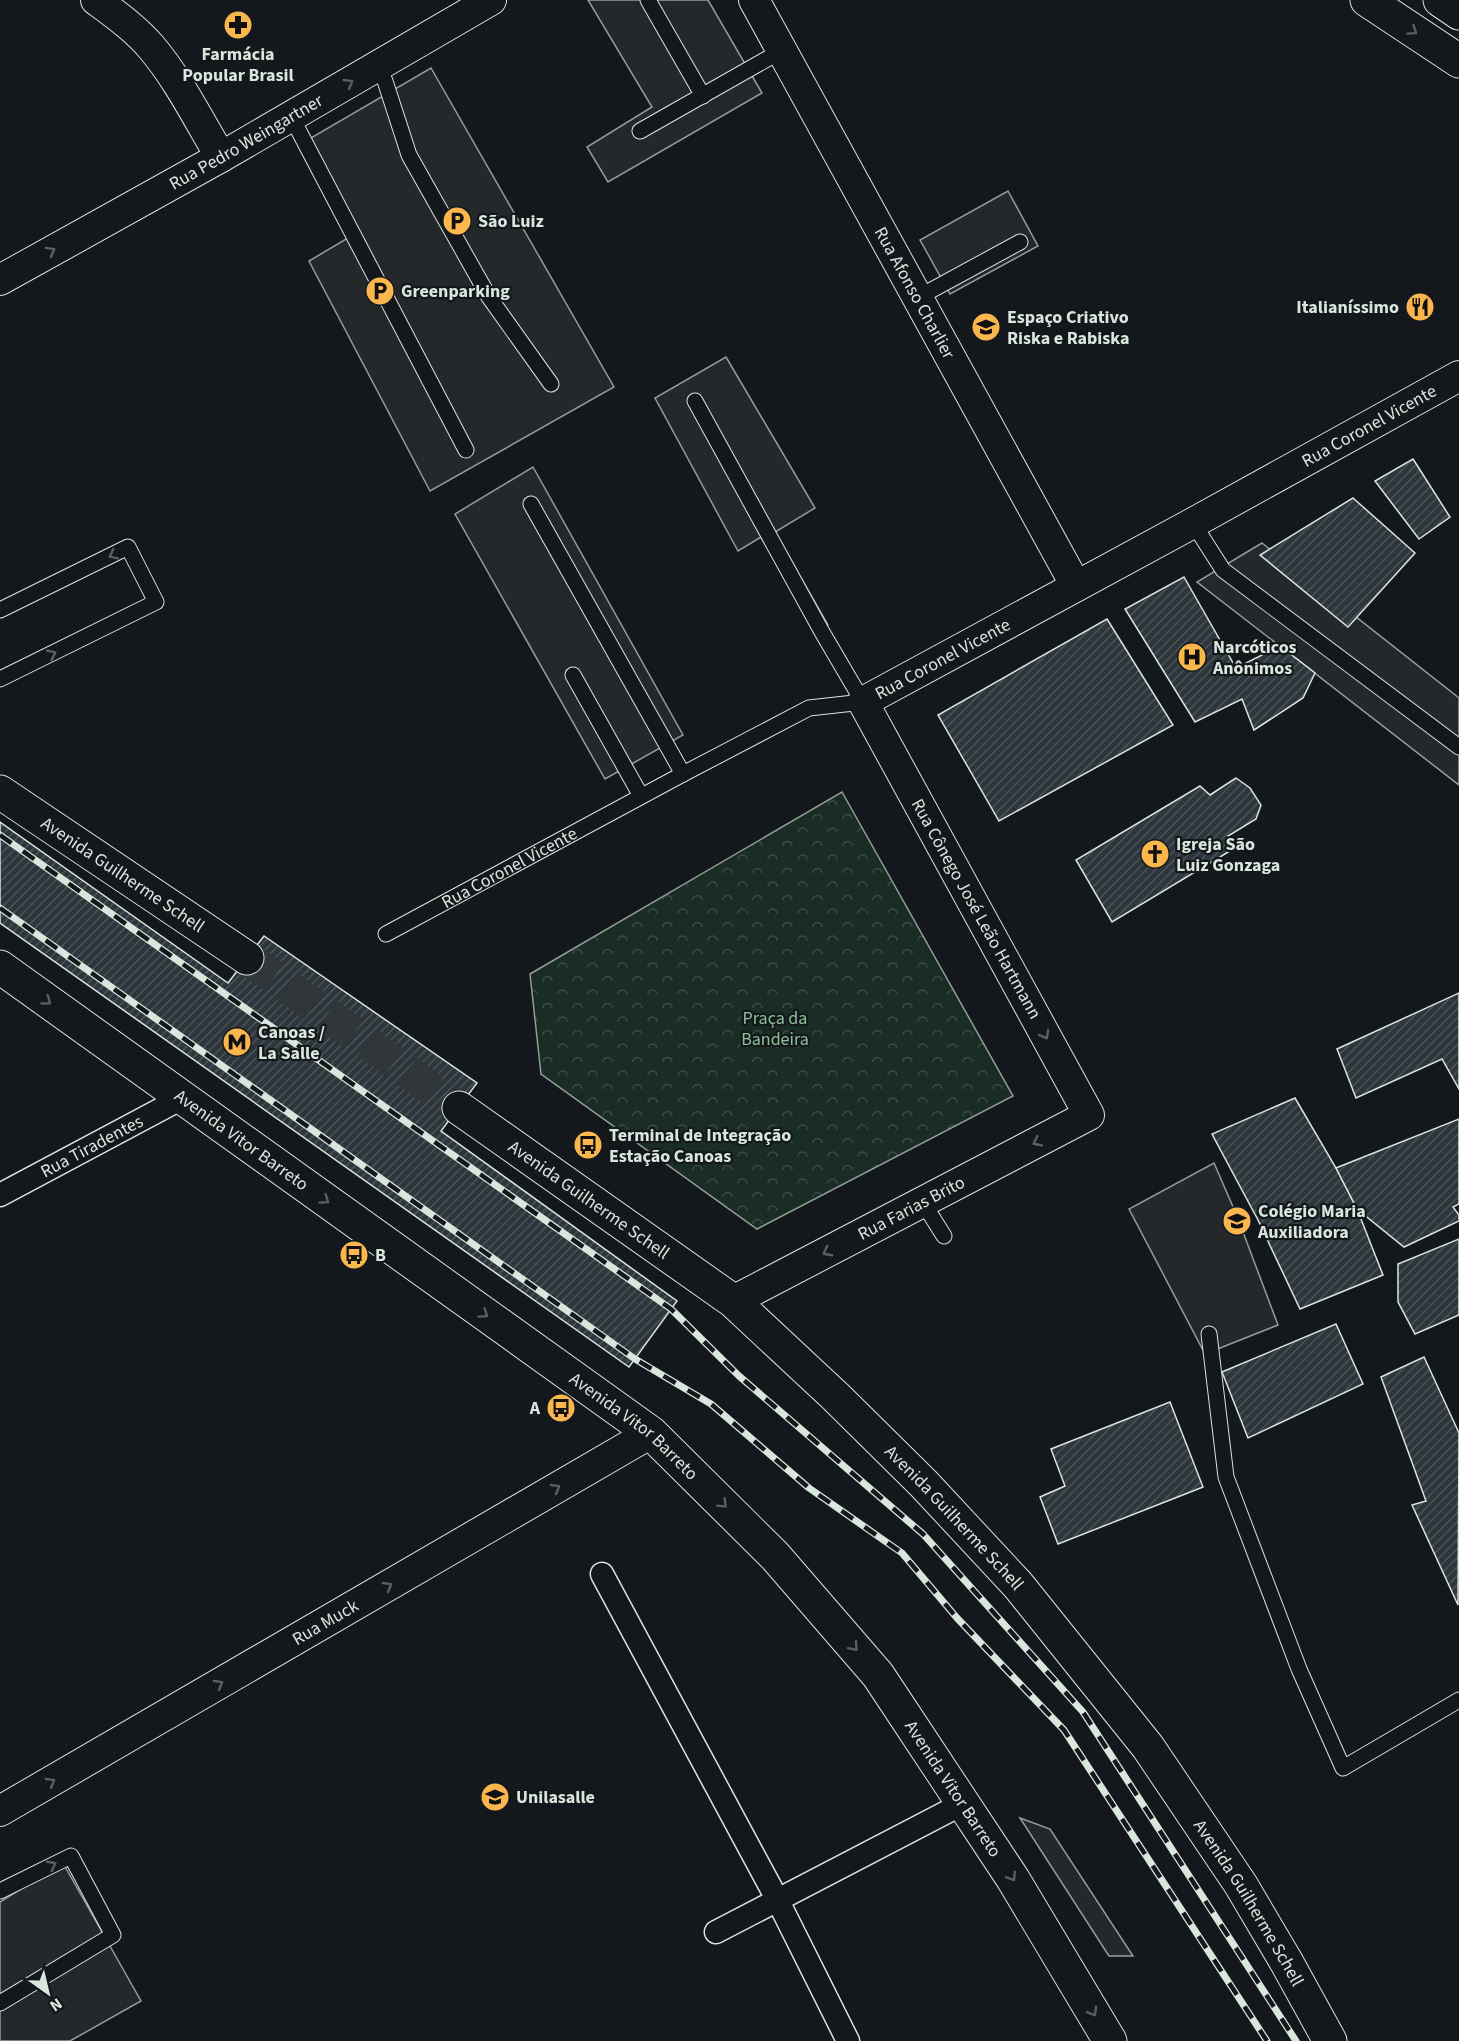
<svg xmlns="http://www.w3.org/2000/svg" width="1459" height="2041" font-family="'Source Sans 3',sans-serif">
<style>
.park{fill:url(#park-crowns);stroke:#939e99;stroke-width:1.5}
.parking{fill:#24282b;stroke:#939e99;stroke-width:1.5}
.building{fill:url(#building-hatch);stroke:#d8e6dc;stroke-width:1.5}
.lines{fill:none;stroke-linecap:round;stroke-linejoin:round}
.secondary-tunnel{stroke:#313739;stroke-width:33;stroke-dasharray:33 16;stroke-linecap:butt}
.service-casing{stroke:#d8e6dc;stroke-width:17}
.pedestrian-casing{stroke:#d8e6dc;stroke-width:25}
.minor-casing{stroke:#d8e6dc;stroke-width:32}
.secondary-casing{stroke:#d8e6dc;stroke-width:35}
.service{stroke:#14181c;stroke-width:15}
.pedestrian{stroke:#14181c;stroke-width:22}
.minor{stroke:#14181c;stroke-width:30}
.secondary{stroke:#14181c;stroke-width:33}
.rail-casing{stroke:#d8e6dc;stroke-width:7}
.rail{stroke:#14181c;stroke-width:4.5;stroke-dasharray:14;stroke-linecap:butt}
.oneway{stroke:#59605f}
.labels{text-anchor:middle;dominant-baseline:central;stroke-width:4.5;stroke-linejoin:round;paint-order:stroke}
.poi-label{font-size:18px;font-weight:bold;fill:#d8e6dc;stroke:#14181c;text-anchor:start}
.street-label{font-size:18px;fill:#d8e6dc;stroke:#14181c}
.park-label{font-size:18px;fill:#8ac095;stroke:#14181c}
</style>
<defs>
<pattern id="park-crowns" width="20" height="18" patternUnits="userSpaceOnUse" patternTransform="scale(1.5)"><rect width="20" height="18" fill="#1a2d24"/><path d="M2 6a3 3 0 1 1 6 0M12 15a3 3 0 1 1 6 0" fill="none" stroke="#3b4b43"/></pattern>
<pattern id="building-hatch" width="6" height="6" patternUnits="userSpaceOnUse" patternTransform="scale(1.5)"><rect width="6" height="6" fill="#2c363c"/><path d="M-1 1l2-2M0 6l6-6M5 7l2-2" fill="none" stroke="#4a5358"/></pattern>
</defs>
<rect width="100%" height="100%" fill="#14181c"/>
<polygon class="park" points="842,792 1013,1096 757,1229 541,1074 530,974"/>
<g class="parking">
<polygon points="588,0 708,0 762,93 608,182 587,147 652,107"/>
<polygon points="431,68 614,387 430,491 309,261 348,238 304,142"/>
<polygon points="1008,191 1038,246 950,294 920,240"/>
<polygon points="726,357 815,508 775,532 828,625 815,633 761,537 738,551 655,398"/>
<polygon points="533,467 683,735 605,779 455,514"/>
<polygon points="1262,543 1459,698 1459,785 1197,582"/>
<polygon points="1214,1163 1237,1216 1278,1325 1205,1354 1129,1209"/>
<polygon points="1020,1818 1050,1829 1133,1956 1109,1956"/>
<polygon points="63,1863 141,2001 70,2041 0,2041 0,1902"/>
</g>
<g class="building">
<polygon points="1413,459 1450,517 1419,539 1375,481"/>
<polygon points="1353,498 1415,553 1348,627 1260,555"/>
<polygon points="1184,577 1236,668 1280,646 1315,673 1303,698 1254,730 1242,699 1195,722 1125,609"/>
<polygon points="1107,619 1173,725 999,821 938,715"/>
<polygon points="1236,778 1250,788 1261,805 1256,819 1228,836 1235,848 1112,922 1076,860 1200,786 1210,795"/>
<polygon points="0,822 228,983 264,936 477,1083 441,1131 677,1301 629,1367 0,923"/>
<polygon points="1459,993 1459,1089 1442,1059 1356,1098 1337,1049"/>
<polygon points="1295,1098 1336,1168 1357,1209 1383,1275 1300,1309 1258,1220 1212,1134"/>
<polygon points="1459,1119 1459,1204 1453,1207 1459,1215 1459,1221 1404,1247 1357,1209 1336,1168"/>
<polygon points="1459,1239 1459,1315 1415,1334 1398,1302 1398,1264"/>
<polygon points="1336,1324 1363,1384 1248,1438 1222,1372"/>
<polygon points="1424,1357 1459,1433 1458,1605 1412,1505 1426,1501 1381,1377"/>
<polygon points="1170,1402 1203,1487 1058,1544 1040,1497 1065,1486 1051,1449"/>
</g>
<g class="lines">
<polyline class="secondary-tunnel" points="247,958 459,1108"/>
<g class="service-casing">
<g id="service">
<polyline points="648,0 703,96"/>
<polyline points="377,66 385,81 409,155 489,297 551,384"/>
<polyline points="291,116 466,450"/>
<polyline points="640,131 781,51"/>
<polyline points="917,298 1020,242"/>
<polyline points="531,504 683,774"/>
<polyline points="1193,523 1223,570 1459,747"/>
<polyline points="0,610 128,547 156,602 0,679"/>
<polyline points="573,675 641,796"/>
<path id="s1" d="M386 934 683 774 809 708 863 702 822 632 695 401"/>
<polyline points="922,1201 944,1236"/>
<polyline points="1209,1334 1226,1477 1299,1669 1343,1768 1459,1700"/>
<polyline points="0,1891 71,1856 113,1935 0,2003"/>
</g>
</g>
<g class="pedestrian-casing">
<g id="pedestrian">
<path id="s2" d="M0 1195 182 1098"/>
<polyline points="602,1574 777,1899 848,2041"/>
<polyline points="716,1932 964,1803"/>
</g>
</g>
<g class="minor-casing">
<g id="minor">
<path d="M96 0C115 14 136 29 152 48 179 80 199 121 221 157"/>
<path id="s3" d="M754 0 1076 586"/>
<path id="s4" d="M0 280 221 157 491 0"/>
<path id="s5" d="M733 1301 1089 1115 863 702 1193 523 1459 376"/>
<path id="s6" d="M0 1811 651 1433"/>
</g>
</g>
<g class="secondary-casing">
<g id="secondary">
<polyline points="1367,0 1459,61"/>
<polyline points="1440,0 1459,13"/>
<path id="s7" d="M0 792 247 958"/>
<path id="s8" d="M0 967 651 1433 775 1556 878 1675 1013 1879 1110 2041"/>
<path id="s9" d="M459 1108 733 1301 836 1397 924 1484 1018 1585 1148 1747 1241 1885 1287 1963 1330 2041"/>
</g>
</g>
<use href="#service" class="service"/>
<use href="#pedestrian" class="pedestrian"/>
<use href="#minor" class="minor"/>
<use href="#secondary" class="secondary"/>
<g class="rail-casing">
<g id="rail">
<polyline points="0,835 671,1309 739,1376 923,1534 1083,1712 1296,2041"/>
<polyline points="0,908 635,1359 711,1404 809,1488 902,1553 957,1618 1064,1730 1267,2041"/>
</g>
</g>
<use href="#rail" class="rail"/>
</g>
<defs><path id="oneway-chevron" d="M-2-3.5L2.5 0L-2 3.5" fill="none" stroke-width="1.6" stroke-linecap="round" stroke-linejoin="round" transform="scale(1.5)"/></defs>
<g class="oneway">
<use href="#oneway-chevron" transform="translate(1413 31) rotate(34)"/>
<use href="#oneway-chevron" transform="translate(349 83) rotate(-30)"/>
<use href="#oneway-chevron" transform="translate(51 251) rotate(-29)"/>
<use href="#oneway-chevron" transform="translate(113 555) rotate(154)"/>
<use href="#oneway-chevron" transform="translate(52 654) rotate(-26)"/>
<use href="#oneway-chevron" transform="translate(47 1001) rotate(36)"/>
<use href="#oneway-chevron" transform="translate(1045 1035) rotate(61)"/>
<use href="#oneway-chevron" transform="translate(1037 1142) rotate(153)"/>
<use href="#oneway-chevron" transform="translate(325 1200) rotate(35)"/>
<use href="#oneway-chevron" transform="translate(827 1252) rotate(152)"/>
<use href="#oneway-chevron" transform="translate(484 1314) rotate(35)"/>
<use href="#oneway-chevron" transform="translate(556 1488) rotate(-30)"/>
<use href="#oneway-chevron" transform="translate(723 1504) rotate(45)"/>
<use href="#oneway-chevron" transform="translate(388 1586) rotate(-30)"/>
<use href="#oneway-chevron" transform="translate(854 1647) rotate(49)"/>
<use href="#oneway-chevron" transform="translate(219 1684) rotate(-30)"/>
<use href="#oneway-chevron" transform="translate(51 1782) rotate(-30)"/>
<use href="#oneway-chevron" transform="translate(52 1865) rotate(-27)"/>
<use href="#oneway-chevron" transform="translate(1012 1877) rotate(58)"/>
<use href="#oneway-chevron" transform="translate(1093 2012) rotate(60)"/>
</g>
<defs>
<g id="pharmacy-disc" transform="scale(1.5)"><circle r="9.5" fill="#ffb74d" stroke="#14181c"/><path d="M-2-6h4v4h4v4h-4v4h-4v-4h-4v-4h4Z" fill="#111"/></g>
<g id="parking-disc" transform="scale(1.5)"><circle r="9.5" fill="#ffb74d" stroke="#14181c"/><path d="M-3.5-5.5H1a3.5 3.5 0 0 1 0 7H-1V5.5H-3.5ZM-1-3.4V-.6H.8a1.4 1.4 0 0 0 0-2.8Z" fill="#111"/></g>
<g id="restaurant-disc" transform="scale(1.5)"><circle r="9.5" fill="#ffb74d" stroke="#14181c"/><path d="M-5-6h1v4h1v-4h1v4h1v-4h1v5L-1.5 .5V6h-2V.5L-5-1ZM5-6V6H3V1.5H1.5Q1.5-4 5-6Z" fill="#111"/></g>
<g id="school-disc" transform="scale(1.5)"><circle r="9.5" fill="#ffb74d" stroke="#14181c"/><path d="M0-5L7-2L0 1L-7-2ZM-4 1L0 2.5L4 1V4Q0 6-4 4Z" fill="#111"/></g>
<g id="hospital-disc" transform="scale(1.5)"><circle r="9.5" fill="#ffb74d" stroke="#14181c"/><path d="M-5-5h3v3.5h4V-5h3V5h-3V1.5h-4V5h-3Z" fill="#111"/></g>
<g id="church-disc" transform="scale(1.5)"><circle r="9.5" fill="#ffb74d" stroke="#14181c"/><path d="M-1.2-6h2.4v3.5h3.3v2.4h-3.3V6h-2.4V-.1h-3.3v-2.4h3.3Z" fill="#111"/></g>
<g id="metro-disc" transform="scale(1.5)"><circle r="9.5" fill="#ffb74d" stroke="#14181c"/><path d="M-5.5 5V-5H-3L0 0L3-5H5.5V5H3V-.5L0 4L-3-.5V5Z" fill="#111"/></g>
<g id="bus-disc" transform="scale(1.5)"><circle r="9.5" fill="#ffb74d" stroke="#14181c"/><path d="M-5-6H5V4H4V6H2V4H-2V6H-4V4H-5ZM-3.5-4V0h7V-4ZM-3.5 1.2v1.5H-2V1.2ZM2 1.2v1.5H3.5V1.2Z" fill="#111"/></g>
<g id="university-disc" transform="scale(1.5)"><circle r="9.5" fill="#ffb74d" stroke="#14181c"/><path d="M0-5L7-2L0 1L-7-2ZM-4 1L0 2.5L4 1V4Q0 6-4 4Z" fill="#111"/></g>
</defs>
<g fill-rule="evenodd">
<use href="#pharmacy-disc" x="238" y="25"/>
<use href="#parking-disc" x="457" y="221"/>
<use href="#parking-disc" x="380" y="291"/>
<use href="#restaurant-disc" x="1420" y="307"/>
<use href="#school-disc" x="986" y="327"/>
<use href="#hospital-disc" x="1192" y="657"/>
<use href="#church-disc" x="1155" y="854"/>
<use href="#metro-disc" x="237" y="1042"/>
<use href="#bus-disc" x="588" y="1145"/>
<use href="#school-disc" x="1237" y="1221"/>
<use href="#bus-disc" x="354" y="1255"/>
<use href="#bus-disc" x="561" y="1408"/>
<use href="#university-disc" x="495" y="1797"/>
</g>
<g class="labels">
<g class="poi-label">
<text x="238" y="54" text-anchor="middle">Farmácia<tspan x="238" dy="21">Popular Brasil</tspan></text>
<text x="478" y="221">São Luiz</text>
<text x="401" y="291">Greenparking</text>
<text x="1399" y="307" text-anchor="end">Italianíssimo</text>
<text x="1007" y="317">Espaço Criativo<tspan x="1007" dy="21">Riska e Rabiska</tspan></text>
<text x="1213" y="647">Narcóticos<tspan x="1213" dy="21">Anônimos</tspan></text>
<text x="1176" y="844">Igreja São<tspan x="1176" dy="21">Luiz Gonzaga</tspan></text>
<text x="258" y="1032">Canoas /<tspan x="258" dy="21">La Salle</tspan></text>
<text x="609" y="1135">Terminal de Integração<tspan x="609" dy="21">Estação Canoas</tspan></text>
<text x="1258" y="1211">Colégio Maria<tspan x="1258" dy="21">Auxiliadora</tspan></text>
<text x="375" y="1255">B</text>
<text x="540" y="1408" text-anchor="end">A</text>
<text x="516" y="1797">Unilasalle</text>
</g>
<g class="street-label">
<text stroke="none"><textPath href="#s4" startOffset="282">Rua Pedro Weingartner</textPath></text>
<text stroke="none"><textPath href="#s3" startOffset="334">Rua Afonso Charlier</textPath></text>
<text stroke="none"><textPath href="#s5" startOffset="1449">Rua Coronel Vicente</textPath></text>
<text stroke="none"><textPath href="#s5" startOffset="963">Rua Coronel Vicente</textPath></text>
<text stroke="none"><textPath href="#s1" startOffset="140">Rua Coronel Vicente</textPath></text>
<text stroke="none"><textPath href="#s7" startOffset="148">Avenida Guilherme Schell</textPath></text>
<text transform="translate(976 909) rotate(61)">Rua Cônego José Leão Hartmann</text>
<text stroke="none"><textPath href="#s8" startOffset="297">Avenida Vitor Barreto</textPath></text>
<text stroke="none"><textPath href="#s2" startOffset="104">Rua Tiradentes</textPath></text>
<text stroke="none"><textPath href="#s9" startOffset="159">Avenida Guilherme Schell</textPath></text>
<text stroke="none"><textPath href="#s5" startOffset="201">Rua Farias Brito</textPath></text>
<text stroke="none"><textPath href="#s8" startOffset="783">Avenida Vitor Barreto</textPath></text>
<text stroke="none"><textPath href="#s9" startOffset="645">Avenida Guilherme Schell</textPath></text>
<text stroke="none"><textPath href="#s6" startOffset="376">Rua Muck</textPath></text>
<text stroke="none"><textPath href="#s8" startOffset="1269">Avenida Vitor Barreto</textPath></text>
<text stroke="none"><textPath href="#s9" startOffset="1131">Avenida Guilherme Schell</textPath></text>
</g>
<g class="park-label">
<text x="775" y="1018">Praça da<tspan x="775" dy="21">Bandeira</tspan></text>
</g>
</g>
<g transform="translate(48 1993) rotate(146)" stroke="#14181c" stroke-width="4.5" paint-order="stroke">
<path d="M0-4.5L10 22L0 15L-10 22Z" fill="#d8e6dc"/>
<text y="-9" font-size="16" font-weight="bold" text-anchor="middle" fill="#d8e6dc">N</text>
</g>
</svg>
